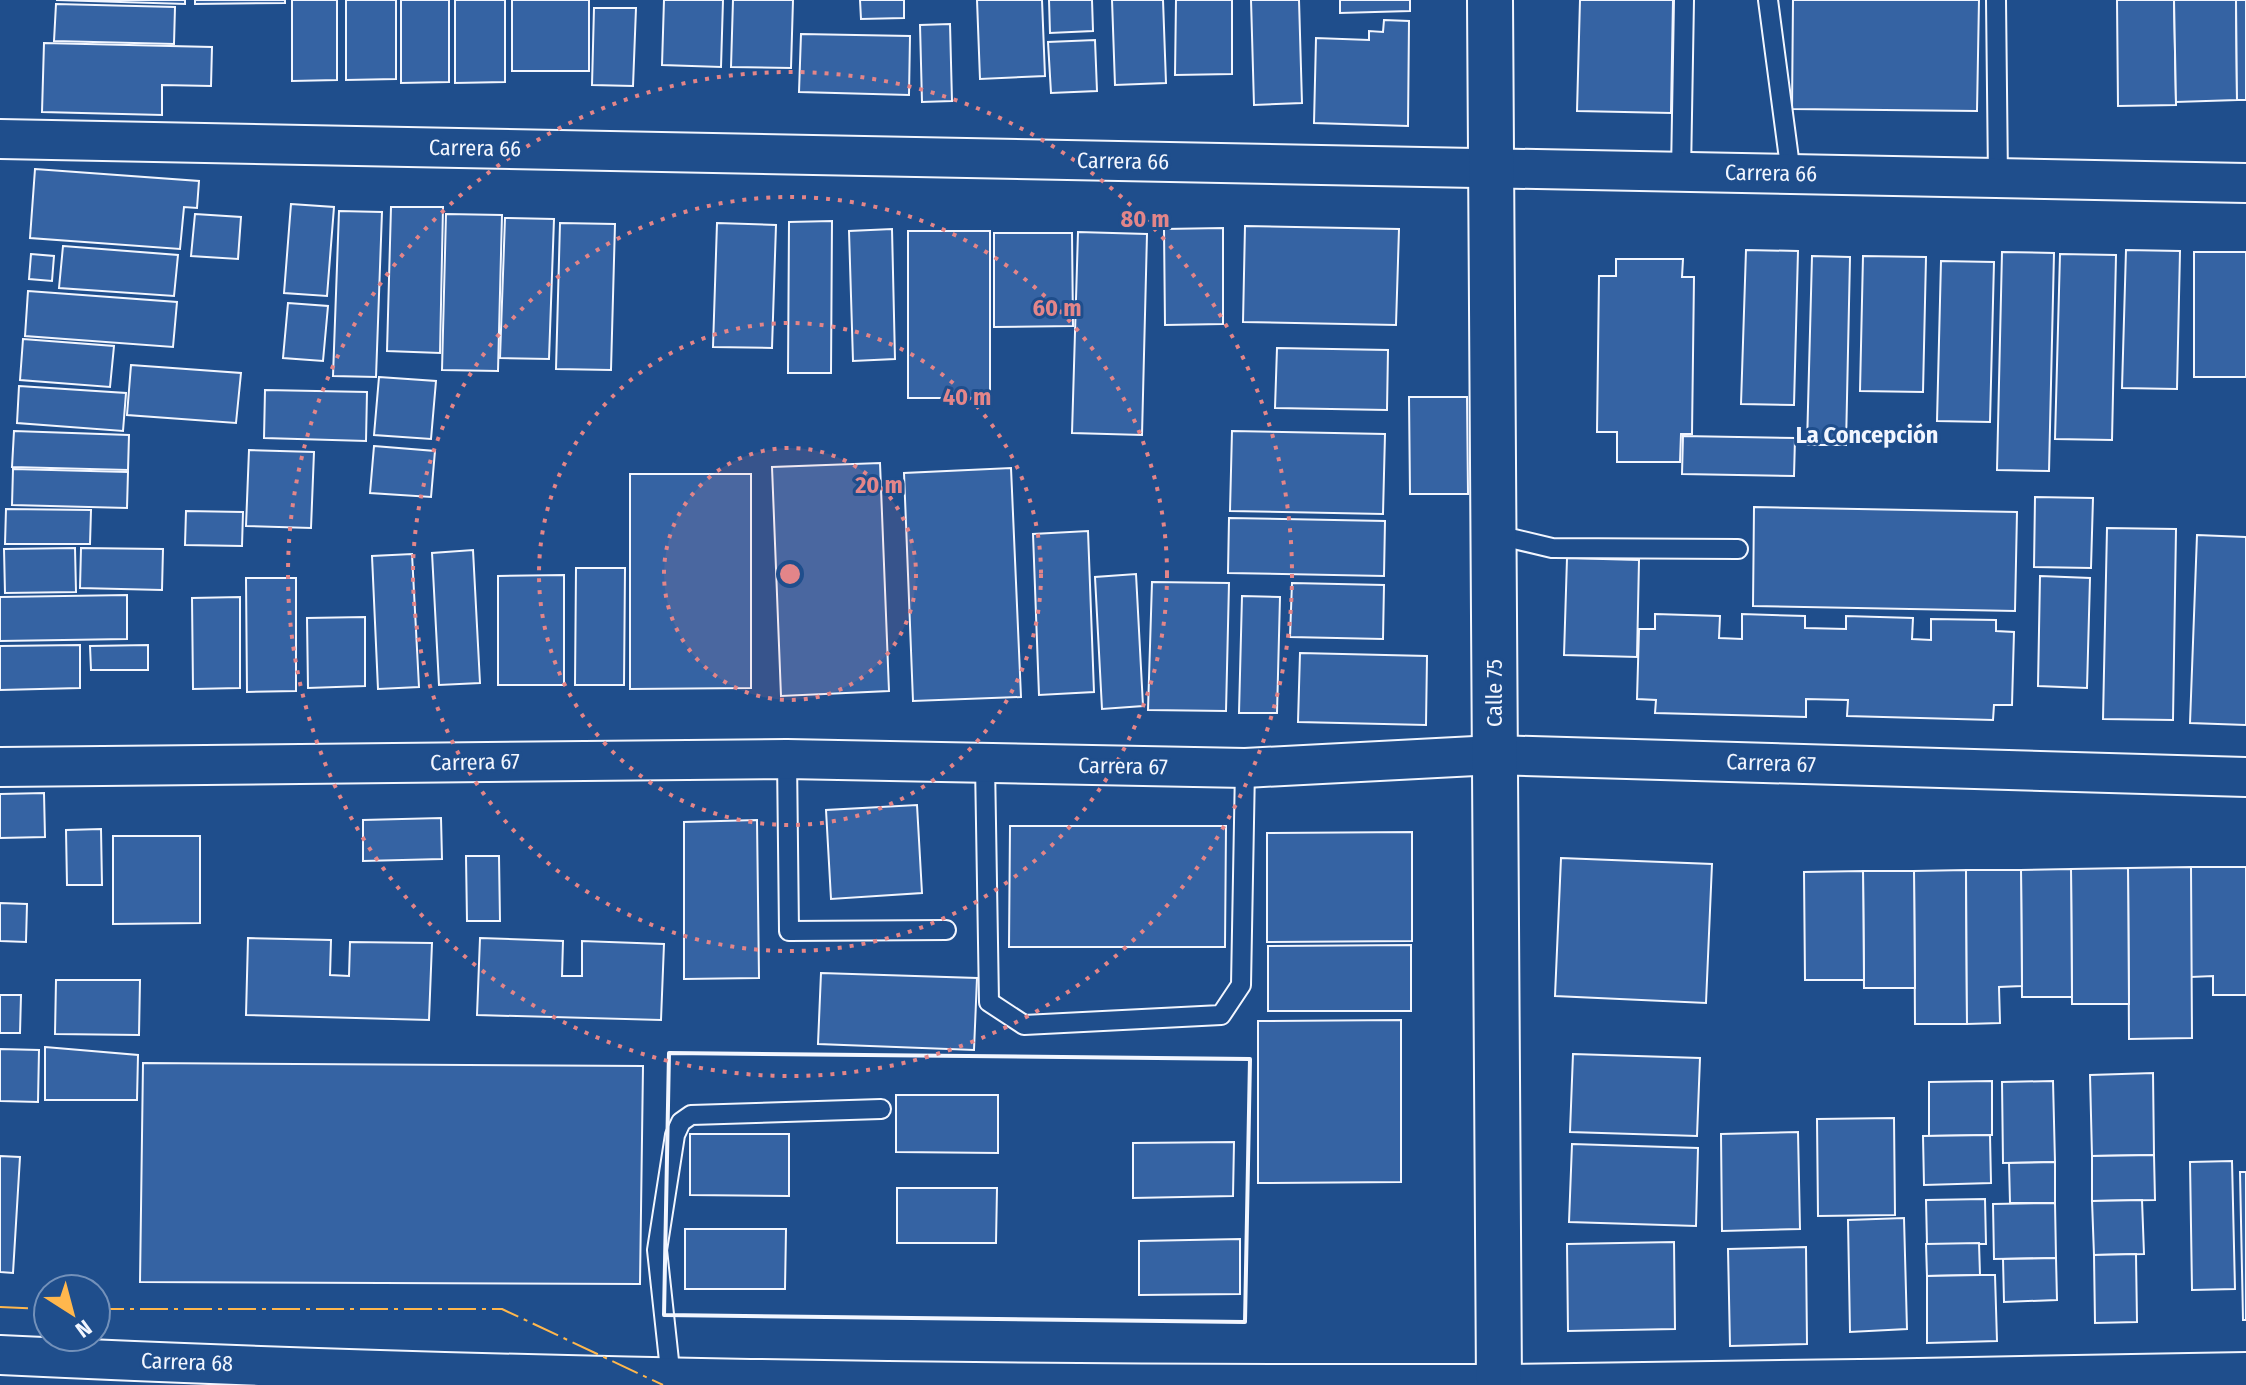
<svg xmlns="http://www.w3.org/2000/svg" width="2246" height="1385" font-family="'Fira Sans Condensed',sans-serif">
<style>
.building{fill:#3563a3;stroke:#f2f6ff;stroke-width:2}
.lines{fill:none;stroke-linecap:round;stroke-linejoin:round}
.service-casing{stroke:#f2f6ff;stroke-width:22}
.minor-casing{stroke:#f2f6ff;stroke-width:42}
.tertiary-casing{stroke:#f2f6ff;stroke-width:48}
.service{stroke:#1f4e8c;stroke-width:18}
.minor{stroke:#1f4e8c;stroke-width:38}
.tertiary{stroke:#1f4e8c;stroke-width:44}
.wall{stroke:#f2f6ff;stroke-width:4}
.power{stroke:#ffb74d;stroke-width:2;stroke-dasharray:28 6 4 6;stroke-linecap:butt}
.ring{fill:none;stroke:#e38589;stroke-width:4;stroke-dasharray:4 8}
.labels{text-anchor:middle;dominant-baseline:central;stroke-width:6;stroke-linejoin:round;paint-order:stroke}
.street-label{font-size:22px;fill:#f2f6ff;stroke:#1f4e8c}
.neighbourhood-label{font-size:24px;font-weight:bold;fill:#f2f6ff;stroke:#1f4e8c}
.centre{fill:#e38589;stroke:#1f4e8c;stroke-width:4}
.ring-label{font-size:24px;text-anchor:middle;font-weight:bold;fill:#e38589;stroke:#1f4e8c;stroke-width:6;stroke-linejoin:round;paint-order:stroke}
</style>
<rect width="100%" height="100%" fill="#1f4e8c"/>
<g class="building">
<polygon points="56,0 185,0 185,4"/>
<polygon points="195,0 285,0 285,3 195,4"/>
<polygon points="292,0 337,0 337,80 292,81"/>
<polygon points="346,0 396,0 396,79 346,80"/>
<polygon points="401,0 449,0 449,82 401,83"/>
<polygon points="455,0 505,0 505,82 455,83"/>
<rect x="512" y="0" width="77" height="71"/>
<polygon points="664,0 723,0 721,67 662,65"/>
<polygon points="733,0 793,0 791,68 731,67"/>
<polygon points="860,0 904,0 904,18 861,19"/>
<polygon points="977,0 1042,0 1045,76 980,79"/>
<polygon points="1049,0 1092,0 1093,31 1050,33"/>
<polygon points="1112,0 1163,0 1166,83 1115,85"/>
<polygon points="1176,0 1232,0 1232,74 1175,75"/>
<polygon points="1251,0 1299,0 1302,103 1254,105"/>
<polygon points="1340,0 1410,0 1410,11 1340,13"/>
<polygon points="1580,0 1673,0 1671,113 1577,111"/>
<polygon points="1793,0 1979,0 1977,111 1792,109"/>
<polygon points="2117,0 2174,0 2176,105 2118,106"/>
<polygon points="2174,0 2236,0 2237,100 2176,102"/>
<polygon points="2236,0 2246,0 2246,100 2237,100"/>
<polygon points="56,4 175,7 174,44 54,41"/>
<polygon points="594,8 636,8 633,86 592,85"/>
<polygon points="1384,20 1409,21 1408,126 1314,123 1316,38 1369,40 1369,31 1383,32"/>
<polygon points="950,24 952,101 922,102 920,25"/>
<polygon points="801,34 910,36 909,95 799,92"/>
<polygon points="1095,40 1097,91 1051,93 1048,42"/>
<polygon points="44,43 212,47 211,86 162,85 162,115 42,112"/>
<polygon points="35,169 199,181 197,208 184,207 180,249 30,238"/>
<polygon points="291,204 334,207 327,296 284,293"/>
<polygon points="391,207 443,207 440,353 387,351"/>
<polygon points="339,211 382,212 376,377 333,376"/>
<polygon points="195,214 241,217 238,259 191,256"/>
<polygon points="446,214 502,215 498,371 442,370"/>
<polygon points="505,218 554,219 549,359 500,358"/>
<polygon points="832,221 831,373 788,373 789,222"/>
<polygon points="560,223 615,224 611,370 556,369"/>
<polygon points="717,223 776,225 772,348 713,347"/>
<polygon points="1245,226 1399,229 1396,325 1243,322"/>
<polygon points="1223,228 1223,324 1165,325 1164,229"/>
<polygon points="892,229 895,359 853,361 849,231"/>
<rect x="908" y="231" width="82" height="167"/>
<polygon points="1078,232 1147,234 1142,435 1072,433"/>
<polygon points="994,233 1072,233 1073,326 994,327"/>
<polygon points="63,246 178,255 174,296 59,288"/>
<polygon points="1746,250 1798,251 1794,405 1741,404"/>
<polygon points="2126,250 2180,251 2177,389 2122,388"/>
<polygon points="2002,252 2054,253 2049,471 1997,470"/>
<rect x="2194" y="252" width="52" height="125"/>
<polygon points="31,254 54,256 52,281 29,279"/>
<polygon points="2060,254 2116,255 2112,440 2055,439"/>
<polygon points="1812,256 1850,257 1846,445 1807,445"/>
<polygon points="1863,256 1926,257 1923,392 1860,391"/>
<polygon points="1616,259 1683,259 1682,277 1694,277 1692,434 1681,434 1680,462 1617,462 1617,432 1597,432 1599,276 1616,276"/>
<polygon points="1941,261 1994,262 1990,422 1937,421"/>
<polygon points="28,291 177,302 173,347 25,336"/>
<polygon points="288,303 328,306 323,361 283,358"/>
<polygon points="23,339 114,346 110,387 20,380"/>
<polygon points="1277,348 1388,350 1387,410 1275,408"/>
<polygon points="131,365 241,373 236,423 127,415"/>
<polygon points="379,377 436,381 431,439 374,435"/>
<polygon points="19,386 126,393 123,431 17,423"/>
<polygon points="265,390 367,392 366,441 264,438"/>
<polygon points="1409,397 1467,397 1468,494 1410,494"/>
<polygon points="14,431 129,435 128,470 12,467"/>
<polygon points="1232,431 1385,434 1383,514 1230,511"/>
<polygon points="1683,436 1795,438 1794,476 1682,474"/>
<polygon points="374,446 435,451 431,497 370,493"/>
<polygon points="249,450 314,452 311,528 246,526"/>
<polygon points="880,463 889,691 781,696 772,467"/>
<polygon points="1011,468 1021,697 913,701 904,473"/>
<polygon points="13,469 128,472 127,508 12,505"/>
<polygon points="630,474 751,474 751,688 630,689"/>
<polygon points="2035,497 2093,498 2091,568 2034,567"/>
<polygon points="1754,507 2017,512 2015,611 1753,606"/>
<polygon points="6,509 91,510 90,544 5,544"/>
<polygon points="186,511 243,512 242,546 185,545"/>
<polygon points="1229,518 1385,521 1384,576 1228,573"/>
<polygon points="2107,528 2176,529 2173,720 2103,719"/>
<polygon points="1088,531 1094,692 1039,695 1033,534"/>
<polygon points="2197,535 2246,537 2246,725 2190,723"/>
<polygon points="75,548 76,592 5,593 4,549"/>
<polygon points="81,548 163,549 162,590 80,588"/>
<polygon points="473,550 480,683 439,685 432,553"/>
<polygon points="412,554 419,687 378,689 372,556"/>
<polygon points="1567,558 1639,560 1637,657 1564,655"/>
<polygon points="576,568 625,568 624,685 575,685"/>
<polygon points="1136,574 1143,706 1102,709 1095,577"/>
<polygon points="564,575 564,685 498,685 498,576"/>
<polygon points="2040,576 2090,578 2087,688 2038,686"/>
<polygon points="246,578 296,578 296,691 247,692"/>
<polygon points="1152,582 1229,583 1226,711 1148,710"/>
<polygon points="1292,583 1384,585 1383,639 1290,637"/>
<polygon points="127,595 127,639 0,641 0,597"/>
<polygon points="1242,596 1280,597 1277,713 1239,713"/>
<polygon points="240,597 240,688 193,689 192,598"/>
<polygon points="1655,614 1720,616 1719,638 1742,639 1742,614 1805,616 1805,628 1846,629 1846,616 1913,618 1912,639 1931,640 1931,619 1996,620 1996,631 2014,632 2012,705 1994,705 1993,720 1847,716 1848,700 1806,699 1806,717 1655,713 1656,700 1637,699 1639,629 1655,629"/>
<polygon points="365,617 365,686 308,688 307,618"/>
<polygon points="80,645 80,688 0,690 0,646"/>
<polygon points="148,645 148,670 91,670 90,646"/>
<polygon points="1300,653 1427,656 1426,725 1298,722"/>
<polygon points="44,793 45,837 0,838 0,794"/>
<polygon points="917,805 922,893 831,899 826,810"/>
<polygon points="441,818 442,859 363,861 363,820"/>
<polygon points="757,820 759,978 684,979 684,822"/>
<polygon points="1010,826 1226,826 1225,947 1009,947"/>
<polygon points="101,829 102,885 67,885 66,830"/>
<polygon points="1412,832 1412,941 1267,942 1267,833"/>
<polygon points="113,836 200,836 200,923 113,924"/>
<polygon points="466,856 499,856 500,921 467,921"/>
<polygon points="1561,858 1712,864 1706,1003 1555,996"/>
<polygon points="2191,867 2246,867 2246,995 2213,995 2213,976 2191,977"/>
<polygon points="2191,867 2192,1038 2129,1039 2128,868"/>
<polygon points="2128,868 2129,1004 2072,1004 2071,869"/>
<polygon points="2071,869 2072,997 2022,997 2021,870"/>
<polygon points="1966,870 1967,1024 1915,1024 1914,871"/>
<polygon points="1966,870 2021,870 2022,986 1999,987 2000,1023 1967,1024"/>
<polygon points="1863,871 1914,871 1915,988 1864,988"/>
<polygon points="1863,871 1864,980 1805,980 1804,872"/>
<polygon points="0,903 27,904 26,942 0,941"/>
<polygon points="248,938 331,940 330,975 349,976 350,942 432,943 429,1020 246,1015"/>
<polygon points="480,938 563,941 562,976 582,976 582,941 664,944 661,1020 477,1015"/>
<polygon points="1411,945 1411,1011 1268,1011 1268,946"/>
<polygon points="821,973 977,978 974,1050 818,1044"/>
<polygon points="56,980 140,980 139,1035 55,1034"/>
<polygon points="0,995 21,995 20,1033 0,1033"/>
<polygon points="1401,1020 1401,1182 1258,1183 1258,1021"/>
<polygon points="45,1047 138,1055 137,1100 45,1100"/>
<polygon points="0,1049 39,1050 38,1102 0,1101"/>
<polygon points="1573,1054 1700,1058 1697,1136 1570,1132"/>
<polygon points="143,1063 643,1066 640,1284 140,1282"/>
<polygon points="2153,1073 2154,1155 2092,1156 2090,1075"/>
<polygon points="1992,1081 1992,1135 1929,1136 1929,1082"/>
<polygon points="2053,1081 2055,1162 2003,1163 2002,1082"/>
<polygon points="896,1095 998,1095 998,1153 896,1152"/>
<polygon points="1894,1118 1895,1215 1818,1216 1817,1119"/>
<polygon points="1798,1132 1800,1229 1722,1231 1721,1134"/>
<polygon points="690,1134 789,1134 789,1196 690,1195"/>
<polygon points="1990,1135 1991,1183 1924,1185 1923,1136"/>
<polygon points="1234,1142 1233,1196 1133,1198 1133,1143"/>
<polygon points="1572,1144 1698,1148 1696,1226 1569,1222"/>
<polygon points="2154,1155 2155,1200 2092,1201 2092,1156"/>
<polygon points="0,1156 20,1157 13,1273 0,1272"/>
<polygon points="2232,1161 2235,1289 2192,1290 2190,1162"/>
<polygon points="2055,1162 2055,1203 2010,1203 2009,1163"/>
<polygon points="2240,1172 2246,1172 2246,1320 2243,1320"/>
<polygon points="897,1188 997,1188 996,1243 897,1243"/>
<polygon points="1985,1199 1986,1244 1927,1244 1926,1200"/>
<polygon points="2142,1200 2144,1254 2094,1255 2092,1201"/>
<polygon points="2055,1203 2056,1258 1994,1259 1993,1204"/>
<polygon points="1904,1218 1907,1329 1850,1332 1848,1220"/>
<polygon points="685,1229 786,1229 785,1289 685,1289"/>
<polygon points="1240,1239 1240,1294 1139,1295 1139,1241"/>
<polygon points="1674,1242 1675,1329 1568,1331 1567,1244"/>
<polygon points="1979,1243 1980,1275 1927,1276 1926,1244"/>
<polygon points="1806,1247 1807,1344 1730,1346 1728,1249"/>
<polygon points="2136,1254 2137,1322 2095,1323 2094,1255"/>
<polygon points="2056,1258 2057,1300 2004,1302 2003,1259"/>
<polygon points="1980,1275 1995,1275 1997,1341 1927,1343 1927,1276"/>
</g>
<g class="lines">
<g class="service-casing">
<g id="service">
<polyline points="1768,0 1791,174"/>
<polyline points="1996,0 1998,178"/>
<polyline points="1681,172 1684,0"/>
<polyline points="1493,534 1552,548 1738,549"/>
<polyline points="787,759 789,931 946,930"/>
<polyline points="985,764 989,1002 1024,1025 1221,1015 1241,985 1245,768"/>
<polyline points="671,1379 657,1250 675,1135 681,1122 691,1115 881,1109"/>
</g>
</g>
<g class="minor-casing">
<g id="minor">
<polyline points="0,139 2246,183"/>
<polyline points="0,767 787,759 1245,768 1494,755 2246,777"/>
<path d="M0 1355C500 1379 1001 1385 1501 1384 1749 1382 1998 1376 2246 1372"/>
</g>
</g>
<g class="tertiary-casing">
<polyline id="tertiary" points="1490,0 1499,1385"/>
</g>
<use href="#service" class="service"/>
<use href="#minor" class="minor"/>
<use href="#tertiary" class="tertiary"/>
<polygon class="wall" points="669,1053 1250,1059 1245,1322 664,1315"/>
<g class="power">
<polyline points="0,1307 48,1309"/>
<polyline points="96,1309 502,1309 663,1385"/>
</g>
</g>
<circle cx="790" cy="574" r="126" fill="#e38589" fill-opacity=".12"/>
<g class="ring">
<circle cx="790" cy="574" r="126"/>
<circle cx="790" cy="574" r="251"/>
<circle cx="790" cy="574" r="377"/>
<circle cx="790" cy="574" r="502"/>
</g>
<g class="labels">
<g class="street-label">
<text transform="translate(475 148) rotate(1)">Carrera 66</text>
<text transform="translate(1123 161) rotate(1)">Carrera 66</text>
<text transform="translate(1771 173) rotate(1)">Carrera 66</text>
<text transform="translate(1494 693) rotate(-90)">Calle 75</text>
<text transform="translate(475 762) rotate(-1)">Carrera 67</text>
<text transform="translate(1771 763) rotate(2)">Carrera 67</text>
<text transform="translate(1123 766) rotate(1)">Carrera 67</text>
<text transform="translate(187 1362) rotate(2)">Carrera 68</text>
</g>
<g class="neighbourhood-label">
<text x="1867" y="435">La Concepción</text>
</g>
</g>
<circle cx="790" cy="574" r="12" class="centre"/>
<g class="ring-label">
<text x="1145" y="227">80 m</text>
<text x="1057" y="316">60 m</text>
<text x="967" y="405">40 m</text>
<text x="879" y="493">20 m</text>
</g>
<g transform="translate(72 1313) rotate(144)"><circle r="38" fill="#1f4e8c" stroke="#7391ba" stroke-width="2"/>
<path d="M0-6L14 30L0 20L-14 30Z" fill="#ffb74d"/>
<text y="-12" font-size="22" font-weight="bold" text-anchor="middle" fill="#f2f6ff">N</text>
</g>
</svg>
